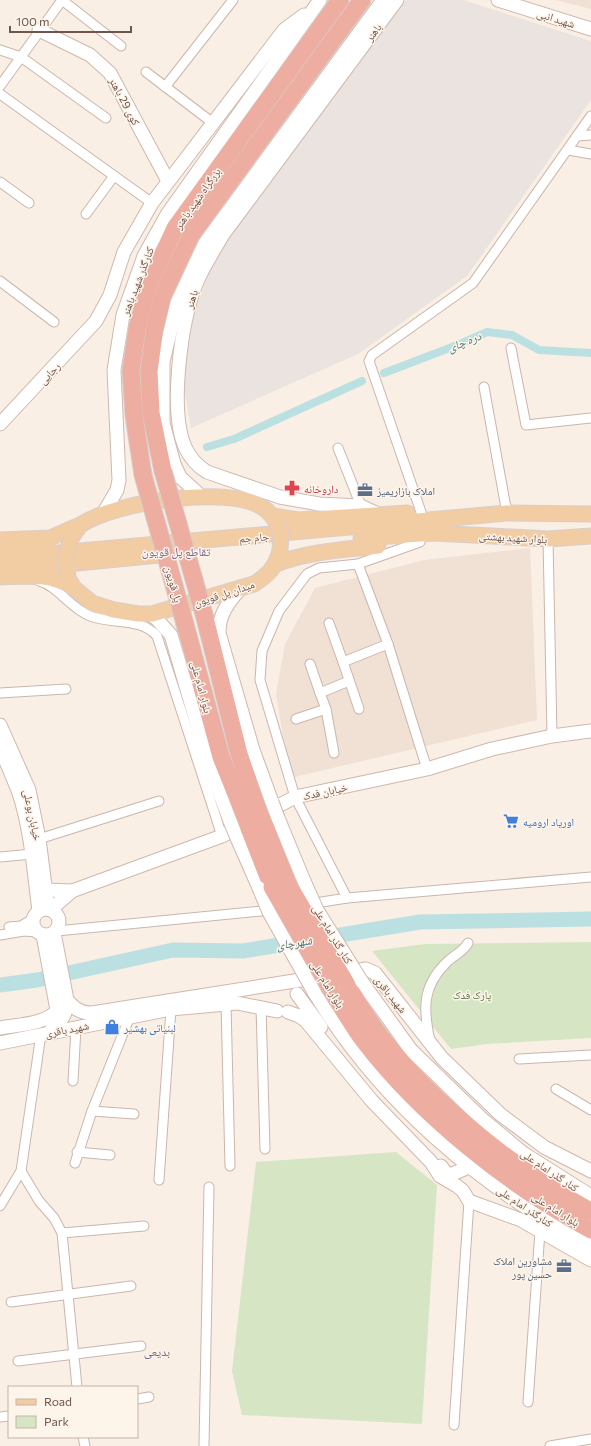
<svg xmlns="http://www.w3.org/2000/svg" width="591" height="1446" font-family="Commissioner,'Noto Naskh Arabic',sans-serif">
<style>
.residential{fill:#f1e0d4}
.industrial{fill:#eae3df}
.green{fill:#d6e6c5}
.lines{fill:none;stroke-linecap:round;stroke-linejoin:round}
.canal{stroke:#bbe0e1;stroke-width:8}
.river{stroke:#bbe0e1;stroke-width:15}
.street-casing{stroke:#cab6ac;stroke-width:11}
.secondary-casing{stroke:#cfb8ad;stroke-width:15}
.primary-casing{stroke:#d7cfcd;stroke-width:17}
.highway-casing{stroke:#d7cfcd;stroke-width:19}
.street{stroke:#fff;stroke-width:9}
.secondary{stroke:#fff;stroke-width:13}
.primary{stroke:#f2cca3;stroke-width:15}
.highway{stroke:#eeada1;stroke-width:17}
.secondary-bridge-casing{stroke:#cfb8ad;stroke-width:15;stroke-linecap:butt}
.primary-bridge-casing{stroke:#d7cfcd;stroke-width:17;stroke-linecap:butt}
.highway-bridge-casing{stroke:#d7cfcd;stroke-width:19;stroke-linecap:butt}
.secondary-bridge{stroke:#fff;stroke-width:13}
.primary-bridge{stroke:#f2cca3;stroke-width:15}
.highway-bridge{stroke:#eeada1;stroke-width:17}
.labels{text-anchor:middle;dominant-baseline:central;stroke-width:3;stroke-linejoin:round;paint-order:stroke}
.street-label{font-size:11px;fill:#70554d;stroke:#fdf4ea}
.health-label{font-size:11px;fill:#be3a42;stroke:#fdf4ea;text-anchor:start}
.service-label{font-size:11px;fill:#4e5e75;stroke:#fdf4ea;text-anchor:start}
.shop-label{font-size:11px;fill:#366cbe;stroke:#fdf4ea;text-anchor:start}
.park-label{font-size:11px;fill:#597546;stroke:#fdf4ea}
.water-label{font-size:12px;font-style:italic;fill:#45777b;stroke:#fdf4ea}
.neighbourhood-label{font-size:12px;fill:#7a658c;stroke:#fdf4ea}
</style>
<rect width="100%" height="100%" fill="#faefe5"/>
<g class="residential">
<polygon points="555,0 591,0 591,9"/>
<polygon points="530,548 537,720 290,778 276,694 285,644 315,588 424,560"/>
</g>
<polygon class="industrial" points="406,0 463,0 591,41 591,100 467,276 358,354 191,428 185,393 184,362 193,316 215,256"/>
<g class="green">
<polygon points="591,942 591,1038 487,1044 451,1049 372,951 425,944"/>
<polygon points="396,1152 437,1185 422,1424 242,1415 232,1371 256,1162"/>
</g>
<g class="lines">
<g class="canal">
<polyline points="384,373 460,344 487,332 512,335 539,350 591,353"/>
<polyline points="207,447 234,439 362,381"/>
</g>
<polyline class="river" points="0,985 37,980 173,950 243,951 420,922 591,919"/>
<g class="street-casing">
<g id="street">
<polyline points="62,0 121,46"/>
<polyline points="0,50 21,57 106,118"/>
<polyline points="146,72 213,123"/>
<polyline points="0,86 62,0"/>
<polyline points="165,87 233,0"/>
<polyline points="0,94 152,203"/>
<polyline points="577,136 591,135"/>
<polyline points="568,150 591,154"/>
<polyline points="0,182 29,203"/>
<polyline points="86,214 114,176"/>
<polyline points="0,281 54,322"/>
<polyline points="511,348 526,425 591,418"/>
<polyline points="484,387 507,513"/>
<polyline points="338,448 361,506"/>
<polyline points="421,512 369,361 372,355 473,283 591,116"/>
<polyline points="548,539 552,736"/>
<polyline points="358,564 388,644 427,769"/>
<path d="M39 581C58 586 70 608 90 616 114 625 140 617 157 636L222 836"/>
<polyline points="329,623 343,662 388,644"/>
<polyline points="343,662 359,709"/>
<polyline points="310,664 320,693 349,681"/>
<polyline points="0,693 66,689"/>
<polyline points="326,709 334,753"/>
<polyline points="296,719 326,709 320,693"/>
<polyline points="39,839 159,801"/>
<polyline points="0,857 32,854"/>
<polyline points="347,898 295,797 260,680 262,651 279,611 307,574 319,568 358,564 420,542"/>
<polyline points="309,904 347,898 591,877"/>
<polyline points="9,927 21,926 34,918"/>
<polyline points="57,931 272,910"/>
<polyline points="0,935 24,931 37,932"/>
<polyline points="226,1004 230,1166"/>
<polyline points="261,1006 265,1149"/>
<path d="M430 1041C423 1009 422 986 447 962 454 955 463 952 468 943"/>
<polyline points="519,1059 591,1055"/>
<polyline points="73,1081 76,1028"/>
<polyline points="556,1089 591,1110"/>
<polyline points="92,1111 134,1114"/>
<polyline points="77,1152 110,1155"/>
<polyline points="75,1163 92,1111 130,1016"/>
<polyline points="21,1171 39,1201 54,1218 62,1233 77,1387"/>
<polyline points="159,1180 171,1009"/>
<polyline points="0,1206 21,1171 41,1034"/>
<polyline points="62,1233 144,1226"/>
<polyline points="11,1302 131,1286"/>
<polyline points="18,1361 141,1346"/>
<polyline points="137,1399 149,1397"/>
<polyline points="528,1402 540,1231"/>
<polyline points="0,1417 9,1416"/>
<polyline points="454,1425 469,1201"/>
<polyline points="83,1437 85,1446"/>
<polyline points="204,1446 209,1187"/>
<polyline points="550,1446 591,1439"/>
</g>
</g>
<g class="secondary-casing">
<g id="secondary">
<polyline points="498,0 591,29"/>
<polyline points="39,30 90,55 110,73 168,181"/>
<polyline points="0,424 96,321 110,295 124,252 152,203 284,30 304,15"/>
<polyline points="202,497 180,477 174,464 163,423 163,362 177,303 205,243 383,0"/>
<polyline points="103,514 117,490 119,480 114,370 123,315 144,256 168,213 320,0"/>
<path d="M380 515 361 506 319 504 280 497 207 472C197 466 190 458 185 447 169 410 181 322 196 284 203 267 213 252 222 236L397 0"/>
<path d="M239 590C227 604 219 615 219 633L253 750 272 802"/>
<polyline points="152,614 171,635 209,765 230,821"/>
<polyline points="0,725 29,790 39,839 48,909"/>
<path d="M0 747C6 762 13 777 19 793 31 830 34 872 39 911"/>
<polyline points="278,818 304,881"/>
<polyline points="237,838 259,888"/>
<polyline points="47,890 72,891 222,836 295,797 427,769 492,749 552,736 591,731"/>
<circle cx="46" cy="922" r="13"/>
<polyline points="50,910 72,891"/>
<polyline points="362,982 411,1050 481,1118 523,1153 591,1196"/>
<path d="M314 992C379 1101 480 1187 591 1246"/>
<polyline points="297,994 321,1027"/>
<path d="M67 1000C75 1009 80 1013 92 1013 183 998 275 985 366 969L375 973 442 1058 500 1114 544 1147 591 1171"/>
<polyline points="288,1012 299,1016 306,1021 372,1101 431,1162 440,1176 457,1186 463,1191 469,1201 521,1220 591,1260"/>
<path d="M0 1028C16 1025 48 1024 57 1010L43 935"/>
<path d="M51 1030C62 1021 67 1014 67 1000L54 933"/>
<polyline points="0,1043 171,1009 237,1003 277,1011"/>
<polyline points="441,1166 445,1172 450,1175 464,1169"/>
</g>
</g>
<g class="primary-casing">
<g id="primary">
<polyline points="273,516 298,520 407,513"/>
<polyline points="361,538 435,533 548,539 591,536"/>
<path d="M71 539C74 534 78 527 82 524 116 502 227 485 262 507 269 511 274 518 278 525"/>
<polyline points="0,540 50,538 80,525"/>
<polyline points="0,554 58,553 507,513 591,514"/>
<path d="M276 564C310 551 343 550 378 546"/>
<polyline points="0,566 57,565 159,555"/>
<path d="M0 577C28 576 49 573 74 588"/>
<path d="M68 578 74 588 92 603 114 610 138 614H152L254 584C269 574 275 568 280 551"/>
</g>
</g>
<g class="highway-casing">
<g id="highway">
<polyline points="163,471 151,413 149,371 155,327 163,295 191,235 362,0"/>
<polyline points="143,475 134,416 131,371 137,329 147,289 175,228 340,0"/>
<polyline points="205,618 239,754 258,810"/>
<polyline points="185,624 221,757 245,816"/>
<polyline points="264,824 288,884"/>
<polyline points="250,831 272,887"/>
<path d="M347 985C359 1004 370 1024 384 1041 434 1104 520 1174 591 1211"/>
<path d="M330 988C341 1005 351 1024 363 1040 420 1115 508 1185 591 1230"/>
</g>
</g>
<use href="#street" class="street"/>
<use href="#secondary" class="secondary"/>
<use href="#primary" class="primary"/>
<use href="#highway" class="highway"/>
<g class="secondary-bridge-casing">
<g id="secondary-bridge">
<polyline points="272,802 278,818"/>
<polyline points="230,821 237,838"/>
<polyline points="304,881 317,910 362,982"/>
<polyline points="259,888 269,912 314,992"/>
</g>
</g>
<g class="primary-bridge-casing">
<g id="primary-bridge">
<polyline points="278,525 281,533 280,551"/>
<polyline points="68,578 65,557 71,539"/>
</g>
</g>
<g class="highway-bridge-casing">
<g id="highway-bridge">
<polyline points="163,471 205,618"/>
<polyline points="143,475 185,624"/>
<polyline points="258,810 264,824"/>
<polyline points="245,816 250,831"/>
<polyline points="288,884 347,985"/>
<polyline points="272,887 330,988"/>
</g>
</g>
<use href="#secondary-bridge" class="secondary-bridge"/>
<use href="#primary-bridge" class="primary-bridge"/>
<use href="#highway-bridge" class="highway-bridge"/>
</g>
<defs>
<g id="pharmacy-bare" transform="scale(1.2)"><path d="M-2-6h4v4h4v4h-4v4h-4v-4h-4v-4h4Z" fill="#e0444e" stroke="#fdf4ea" stroke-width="2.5" paint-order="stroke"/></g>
<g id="office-bare" transform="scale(1.2)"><path d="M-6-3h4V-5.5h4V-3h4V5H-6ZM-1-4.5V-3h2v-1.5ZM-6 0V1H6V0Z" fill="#5c6f8a" stroke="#fdf4ea" stroke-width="2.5" paint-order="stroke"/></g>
<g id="supermarket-bare" transform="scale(1.2)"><path d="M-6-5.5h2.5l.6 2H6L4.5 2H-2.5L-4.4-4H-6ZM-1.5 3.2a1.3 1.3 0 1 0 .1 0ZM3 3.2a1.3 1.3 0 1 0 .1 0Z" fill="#3f7fe0" stroke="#fdf4ea" stroke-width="2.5" paint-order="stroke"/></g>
<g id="shop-bare" transform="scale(1.2)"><path d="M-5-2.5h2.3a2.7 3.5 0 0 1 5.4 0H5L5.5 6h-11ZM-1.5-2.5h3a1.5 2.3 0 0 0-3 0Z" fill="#3f7fe0" stroke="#fdf4ea" stroke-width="2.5" paint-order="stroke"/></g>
</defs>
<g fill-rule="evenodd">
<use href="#pharmacy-bare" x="292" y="488"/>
<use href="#office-bare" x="365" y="490"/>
<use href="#supermarket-bare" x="511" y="821"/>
<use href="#shop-bare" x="112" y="1027"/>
<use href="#office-bare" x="564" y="1266"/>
</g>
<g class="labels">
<g class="street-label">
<text transform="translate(556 18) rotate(17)">شهید انبی</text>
<text transform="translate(373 32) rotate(-54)">باهنر</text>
<text transform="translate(125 101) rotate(62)">کوی 29 باهنر</text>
<text transform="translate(197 198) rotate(-55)">بزرگراه شهید باهنر</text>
<text transform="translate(137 281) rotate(-69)">کنارگذر شهید باهنر</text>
<text transform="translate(191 299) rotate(-72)">باهنر</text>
<text transform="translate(49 373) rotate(-46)">رجایی</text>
<text transform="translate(254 537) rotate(-5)">جام جم</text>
<text transform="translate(513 537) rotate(3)">بلوار شهید بهشتی</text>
<text transform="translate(174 584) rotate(74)">پل قویون</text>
<text transform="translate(224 593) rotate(-18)">میدان پل قویون</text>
<text transform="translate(202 687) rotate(75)">بلوار امام علی</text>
<text transform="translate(325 791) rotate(-12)">خیابان فدک</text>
<text transform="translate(33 815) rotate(78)">خیابان بوعلی</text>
<text transform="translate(333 934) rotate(59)">کنار گذر امام علی</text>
<text transform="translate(328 984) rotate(58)">بلوار امام علی</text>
<text transform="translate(391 994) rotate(51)">شهید باقری</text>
<text transform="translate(67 1029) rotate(-11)">شهید باقری</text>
<text transform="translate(550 1170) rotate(34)">کنار گذر امام علی</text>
<text transform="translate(525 1206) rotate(34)">کنارگذر امام علی</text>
<text transform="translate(556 1209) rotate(32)">بلوار امام علی</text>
</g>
<g class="health-label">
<text x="304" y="488">داروخانه</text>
</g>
<g class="service-label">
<text x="377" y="490">املاک بازاریمیز</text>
<text x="552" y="1260" text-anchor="end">مشاورین املاک<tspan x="552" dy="13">حسین پور</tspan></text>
</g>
<g class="shop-label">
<text x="523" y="821">اوریاد ارومیه</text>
<text x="124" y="1027">لبنیاتی بهشیر</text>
</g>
<g class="park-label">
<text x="472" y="994">پارک فدک</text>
</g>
<g class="water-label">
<text transform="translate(464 341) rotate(-22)">دره چای</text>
<text transform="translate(294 942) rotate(-9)">شهرچای</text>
</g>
<g class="neighbourhood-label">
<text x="176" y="551">تقاطع پل قویون</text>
<text x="157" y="1351">بدیعی</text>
</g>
</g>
<rect x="8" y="1386" width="130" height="52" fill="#fdf4ea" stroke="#c5b4ab"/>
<rect x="16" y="1399" width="20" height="6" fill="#f2cca3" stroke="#c5b4ab"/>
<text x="44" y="1406" font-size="12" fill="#70554d">Road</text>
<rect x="16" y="1416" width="20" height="12" fill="#d6e6c5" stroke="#c5b4ab"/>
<text x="44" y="1426" font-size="12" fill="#70554d">Park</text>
<path d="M10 26v6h121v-6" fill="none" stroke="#70554d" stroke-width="2"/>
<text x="16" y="26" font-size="12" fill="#70554d" stroke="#fdf4ea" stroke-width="3" paint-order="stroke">100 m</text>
</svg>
